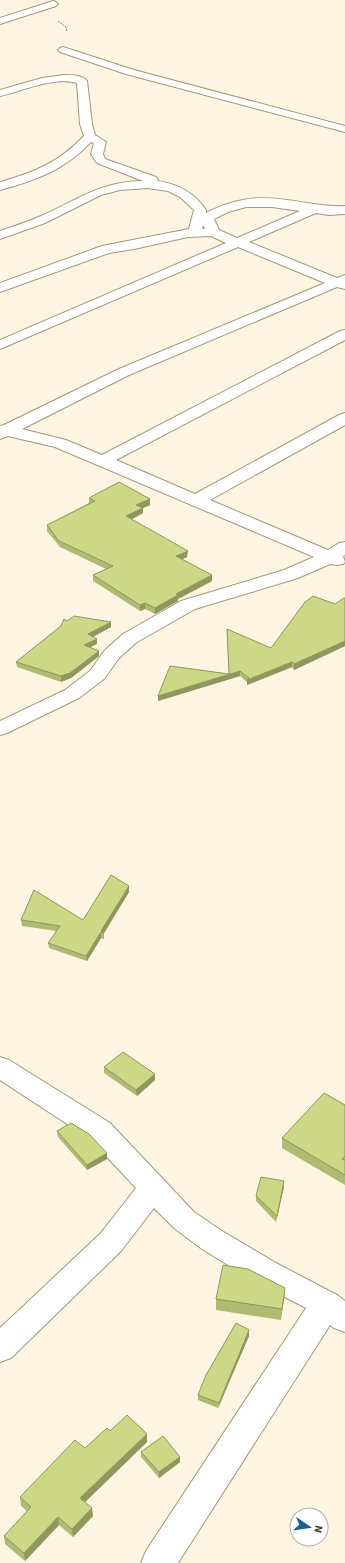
<svg xmlns="http://www.w3.org/2000/svg" width="345" height="1563" font-family="'Source Sans 3',sans-serif">
<style>
.lines{fill:none;stroke-linecap:round;stroke-linejoin:round}
.street-casing{stroke:#a6977b;stroke-width:2}
.path{stroke:#958d7f;stroke-width:1;stroke-dasharray:2 1;stroke-linecap:butt}
.street{fill:#fff;fill-rule:evenodd}
.wall{fill:#afba73}
.shaded-wall{fill:#8f975e}
.building{fill:#ccd886;stroke:#8f975e}
</style>
<rect width="100%" height="100%" fill="#fdf4e2"/>
<g class="lines">
<g class="street-casing">
<g id="street">
<polygon points="53,1 56,2 58,4 56,6 0,24 0,18"/>
<polygon points="63,47 134,70 345,126 345,132 126,74 60,52 58,50 60,48"/>
<path d="M64 75C72 75 82 75 87 81L92 124 95 135 106 142 103 154 105 159 156 177 158 180 157 181C178 184 194 192 206 210V213C218 207 230 202 243 200 277 193 312 208 345 206V214L329 215 316 213 249 242 337 278 345 275V289L337 287 129 375 22 429 66 440 102 455 340 331 345 330V340L116 460 195 494 339 415 345 413V425L210 500 328 550 339 543 345 542V555L343 556 345 562 343 564 337 565 330 564 298 578 195 609 137 642 119 658 104 679 79 698 7 733 0 735V721L65 690 90 671 105 650 123 634 181 601 284 570 314 557 55 447 8 436 0 439V426L4 425 119 369 325 283 238 247 0 349V340L226 243 211 236 188 237 134 249 109 253 0 292V283L102 246 189 229 194 210 180 197 168 191 147 188 120 190 101 195 45 223 0 239V231C14 226 28 222 41 216 77 200 102 181 143 181L97 163 91 154 94 143 91 142C64 170 37 180 0 190V182C35 172 58 163 84 136L80 124 77 83C55 76 22 91 0 96V90L42 78ZM246 207H272L300 211 237 238 219 230 214 219 228 212ZM203 225 205 229H202Z"/>
<polygon points="0,1057 9,1060 110,1123 194,1212 222,1231 276,1263 337,1295 345,1301 345,1332 334,1328 330,1325 178,1563 141,1563 146,1551 306,1308 254,1281 202,1249 174,1228 154,1208 121,1251 11,1358 0,1362 0,1328 101,1233 136,1188 90,1139 0,1080"/>
</g>
</g>
<polyline class="path" points="58,21 66,27 67,32"/>
<use href="#street" class="street"/>
</g>
<g class="wall">
<polygon points="89,498 150,499 150,505 143,508 143,513 131,520 187,557 182,559 212,575 212,581 178,599 178,601 155,614 145,609 140,611 93,581 93,575 106,569 60,547 47,531 47,525 89,503"/>
<polygon points="345,598 345,646 294,670 292,667 247,685 247,682 240,676 158,701 158,696 229,674 227,629 271,648"/>
<polygon points="67,621 111,622 111,627 93,637 97,639 97,644 90,647 99,651 99,656 71,678 61,682 17,667 16,662"/>
<polygon points="129,886 129,892 104,933 104,939 101,938 87,961 49,948 48,943 57,931 22,926 21,920 83,920"/>
<polygon points="104,1067 155,1074 155,1080 137,1096 104,1073"/>
<polygon points="345,1105 345,1185 282,1148 282,1138"/>
<polygon points="57,1131 107,1153 107,1159 87,1170 58,1137"/>
<polygon points="284,1181 284,1187 276,1222 256,1201 256,1196"/>
<polygon points="285,1288 284,1298 281,1320 216,1310 216,1299"/>
<polygon points="249,1330 249,1336 218,1408 198,1400 198,1395"/>
<polygon points="110,1431 147,1434 147,1442 85,1502 93,1516 73,1537 59,1525 25,1561 5,1544 4,1536 27,1511 21,1506 20,1497 85,1448"/>
<polygon points="141,1452 180,1457 180,1462 159,1478 141,1457"/>
</g>
<g class="shaded-wall">
<polygon points="150,499 150,505 143,508 143,513 126,522 126,516 136,505"/>
<polygon points="188,551 187,557 176,562 176,556"/>
<polygon points="212,575 212,581 178,599 178,601 155,614 155,608 176,594"/>
<polygon points="145,603 145,609 140,611 140,605"/>
<polygon points="111,622 111,627 89,639 88,634"/>
<polygon points="97,639 97,644 84,650 84,645"/>
<polygon points="345,641 345,646 294,670 294,664"/>
<polygon points="99,651 99,656 71,678 61,682 61,676"/>
<polygon points="292,662 292,667 247,685 247,680"/>
<polygon points="240,671 240,676 158,701 158,696"/>
<polygon points="129,886 129,892 104,933 101,931"/>
<polygon points="101,932 101,938 87,961 86,956"/>
<polygon points="155,1074 155,1080 137,1096 136,1090"/>
<polygon points="107,1153 107,1159 87,1170 87,1165"/>
<polygon points="284,1181 284,1187 276,1222 277,1216"/>
<polygon points="285,1288 284,1298 281,1320 282,1309"/>
<polygon points="249,1330 249,1336 218,1408 219,1403"/>
<polygon points="147,1434 147,1442 81,1506 80,1498"/>
<polygon points="180,1457 180,1462 159,1478 159,1472"/>
<polygon points="92,1508 93,1516 73,1537 72,1529"/>
<polygon points="58,1517 59,1525 25,1561 24,1553"/>
</g>
<g class="building">
<polygon points="119,482 150,499 136,505 143,508 126,516 188,551 176,556 212,575 176,594 178,595 155,608 145,603 140,605 93,575 113,566 59,541 47,525 95,501 89,498"/>
<polygon points="313,596 335,604 344,598 345,598 345,641 294,664 292,662 247,680 249,678 240,671 158,696 170,666 229,674 227,629 271,648 305,602"/>
<polygon points="74,616 111,622 88,634 97,639 84,645 99,651 70,673 61,676 16,662 61,626 64,619 67,621"/>
<polygon points="111,875 129,886 101,931 104,933 101,932 86,956 48,943 60,926 21,920 34,890 83,920"/>
<polygon points="123,1052 155,1074 136,1090 104,1067"/>
<polygon points="324,1093 345,1105 345,1156 342,1159 345,1160 345,1175 282,1138"/>
<polygon points="71,1123 89,1134 107,1153 87,1165 57,1131"/>
<polygon points="261,1177 284,1181 277,1216 256,1196"/>
<polygon points="223,1265 248,1269 285,1288 282,1309 216,1299"/>
<polygon points="236,1323 249,1330 219,1403 198,1395 206,1375"/>
<polygon points="127,1415 147,1434 80,1498 92,1508 72,1529 58,1517 24,1553 4,1536 31,1507 20,1497 75,1440 85,1448 107,1428 110,1431"/>
<polygon points="163,1436 180,1457 159,1472 141,1452"/>
</g>
<g transform="translate(309 1527) rotate(103)"><circle r="19" fill="#ffffff" stroke="#b1afaa"/>
<path d="M0-3L7 15L0 10L-7 15Z" fill="#1b5e93"/>
<text y="-6" font-size="11" font-weight="bold" text-anchor="middle" fill="#3d372b">N</text>
</g>
</svg>
